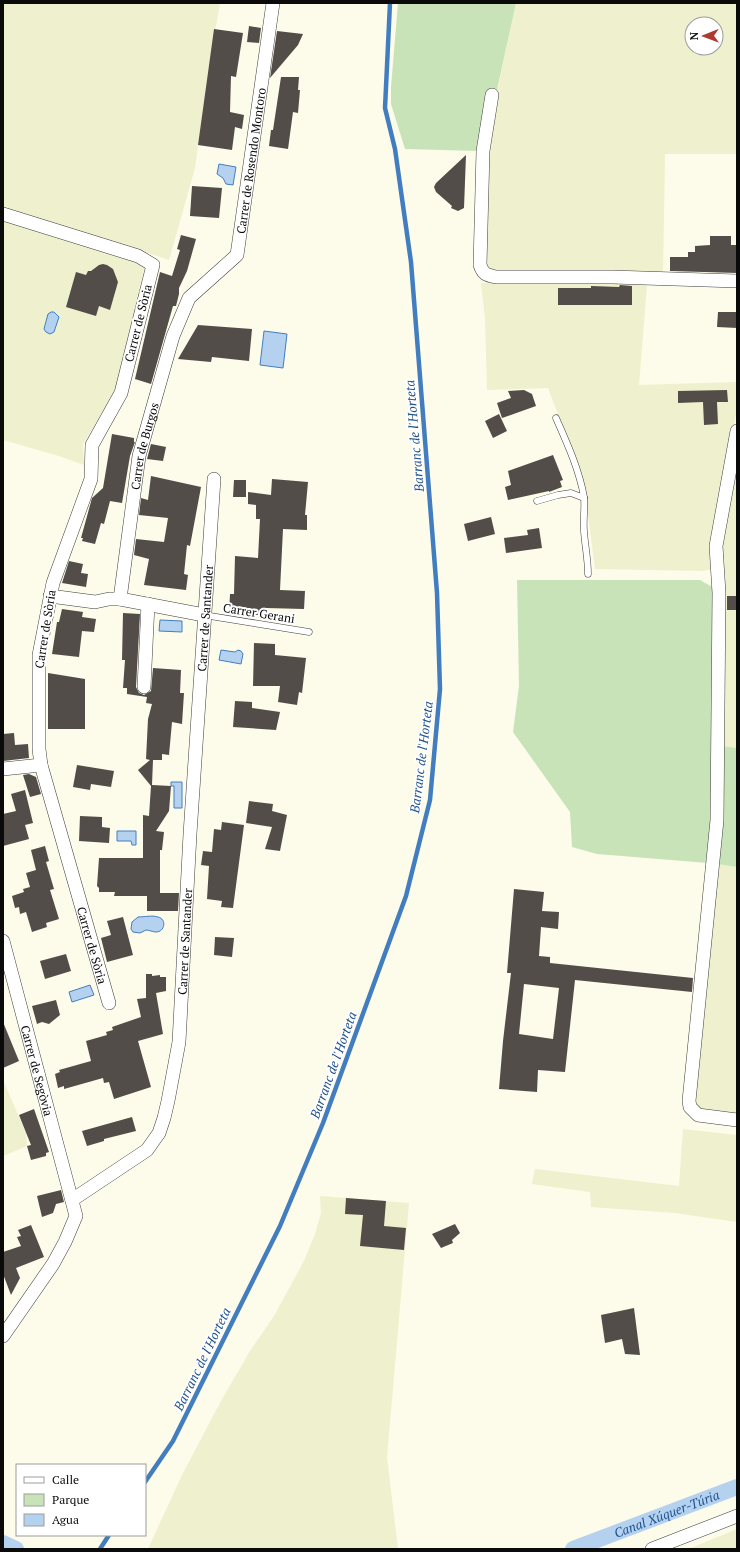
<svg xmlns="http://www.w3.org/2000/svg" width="740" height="1552" font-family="'PT Serif',serif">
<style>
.farmland{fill:#eff0cd;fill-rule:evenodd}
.green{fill:#c9e3b8}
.water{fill:#b4d2ef;stroke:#427ebf}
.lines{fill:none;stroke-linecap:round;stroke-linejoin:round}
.stream{stroke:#427ebf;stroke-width:4.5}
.canal{stroke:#b4d2ef;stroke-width:16}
.building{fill:#524d48;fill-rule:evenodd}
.lane-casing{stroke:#3d3d3d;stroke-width:7}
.street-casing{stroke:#3d3d3d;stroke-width:14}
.lane{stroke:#fff;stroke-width:6}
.street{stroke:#fff;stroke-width:13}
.labels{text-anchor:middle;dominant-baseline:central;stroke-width:4;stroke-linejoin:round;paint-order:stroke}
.street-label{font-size:12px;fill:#0a0a0a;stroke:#fff}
.water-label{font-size:13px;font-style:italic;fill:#21528e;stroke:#fff}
</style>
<rect width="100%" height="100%" fill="#fdfbea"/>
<g class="farmland">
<polygon points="3,3 220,3 208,71 195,168 169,260 148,253 141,253 3,209"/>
<path d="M516 3H733L737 6V154H665L663 275 491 271 487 266 485 261 487 139ZM692 24H716V48H692Z"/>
<polygon points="3,217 137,260 144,268 116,389 83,444 84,465 59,456 3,440"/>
<polygon points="604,282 647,284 639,385 737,382 737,409 712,540 713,569 703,571 595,569 584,483 548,388 487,390 485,319 481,283"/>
<polygon points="737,457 737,748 722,746 721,541"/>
<polygon points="717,864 737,867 737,1116 705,1112 695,1104"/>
<polygon points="3,1080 26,1133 27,1146 3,1156"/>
<polygon points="683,1129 737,1135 737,1222 675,1213 591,1207 590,1192 532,1184 535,1169 679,1186"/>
<polygon points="320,1196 409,1203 387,1457 398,1549 148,1549 182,1475 221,1401 250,1351 274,1316 304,1261 315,1234 321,1213"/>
<polygon points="737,1529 737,1549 691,1549 691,1548"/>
</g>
<g class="green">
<polygon points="398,3 516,3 497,90 488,90 478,151 405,149 391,104 391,87"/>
<polygon points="517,580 700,580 714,588 713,819 708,863 597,854 572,847 570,812 513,732 519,686"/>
<polygon points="722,746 737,748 737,867 717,864"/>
</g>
<g class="water">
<polygon points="219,164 236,167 233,185 226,184 223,178 217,174"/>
<polygon points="51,312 54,312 59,317 54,332 50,334 46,332 44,329 48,314"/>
<polygon points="264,331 287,334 283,368 260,365"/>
<polygon points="160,620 182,621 182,632 159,631"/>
<polygon points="221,650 235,652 238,650 241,651 243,654 241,664 219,660"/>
<polygon points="171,782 182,782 182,808 174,808 174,786 171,786"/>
<polygon points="117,831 136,831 136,845 132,845 131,841 117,841"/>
<path d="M138 917C144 917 152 915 158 917 167 919 165 932 156 932 153 932 149 930 146 930L140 933 133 932 131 929 132 922Z"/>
<polygon points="90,985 94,995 72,1002 69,992"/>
</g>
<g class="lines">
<g class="stream">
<polyline points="145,1482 173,1441 280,1226 323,1123 406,896 430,800 440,689 437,593 411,262 395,149 385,108 390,3"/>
<polyline points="100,1549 109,1535"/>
</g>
<g class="canal">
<polyline points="3,1543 16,1549"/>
<path id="s1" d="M573 1549 737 1487"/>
</g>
</g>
<g class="building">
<polygon points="249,26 261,28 259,43 247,42"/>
<polygon points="214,29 243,33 236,77 231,76 230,112 244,115 242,129 235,127 232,150 198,145"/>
<polygon points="277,31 303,34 298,45 270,78"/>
<polygon points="281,77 299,77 298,90 300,90 298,113 293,112 288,149 269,146 271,130 273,130"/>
<polygon points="466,155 464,208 458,211 451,208 452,206 436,192 434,187 436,183"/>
<polygon points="192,186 222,188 219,218 190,216"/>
<polygon points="181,235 196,239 187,271 179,288 179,294 176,306 173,306 151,384 135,379 160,272 172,276 180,250 177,249"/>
<polygon points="710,236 731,236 731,245 737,245 737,273 670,271 670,257 688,257 688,252 695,252 695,246 710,245"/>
<polygon points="103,264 107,265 113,269 118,282 110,310 99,306 96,316 66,307 76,272 86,275 88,271 91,271 99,265"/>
<polygon points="620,285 632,286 632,305 558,305 558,288 591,288 591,286 619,287"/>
<polygon points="718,312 737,312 737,328 717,327"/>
<polygon points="198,325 252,329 249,361 212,357 211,362 178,359"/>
<polygon points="524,390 532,394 536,406 502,418 497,403 511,398 508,391"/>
<polygon points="727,390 728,402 717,402 718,424 704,425 703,402 678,403 678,391"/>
<polygon points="499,414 507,431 493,438 485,421"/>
<polygon points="112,434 134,438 134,442 135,442 130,456 122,503 110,501 104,524 101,523 95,544 82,541 83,538 81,538 92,498 103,488"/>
<polygon points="151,444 166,447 163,461 147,459"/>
<polygon points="553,455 563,480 560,481 562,487 549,492 549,491 508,500 505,487 511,485 508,471"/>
<polygon points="151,476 201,487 190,546 187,545 184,574 188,575 186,590 144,585 149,559 134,555 136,539 164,542 168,518 139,515 141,498 148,500"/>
<polygon points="272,479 308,482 305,515 307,515 307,530 283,529 280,590 305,591 304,609 266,608 266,615 229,614 230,594 234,594 235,556 258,558 260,519 256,519 256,505 248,504 248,492 271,495"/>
<polygon points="234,480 246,480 246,497 233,497"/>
<polygon points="491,517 495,534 468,541 464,524"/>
<polygon points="539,528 542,548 506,553 504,538 528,535 527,530"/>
<polygon points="69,561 83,564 81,573 88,574 86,587 62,583"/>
<rect x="727" y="596" width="10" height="14"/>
<polygon points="62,609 83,612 82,617 96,619 94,632 82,631 79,657 52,654 57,622 59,622"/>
<polygon points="123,613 140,614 136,687 139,693 144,695 151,691 153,668 181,670 180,693 184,693 182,724 172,722 169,755 162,754 162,760 153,760 152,785 171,786 169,811 156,831 164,832 162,850 160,850 160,893 179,893 178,911 147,911 147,896 114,896 115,892 99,892 99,888 97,886 99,858 143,858 143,815 149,816 151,786 138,770 150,760 146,759 148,719 152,704 146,703 147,697 127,694 127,688 123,688 125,660 122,660"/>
<polygon points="254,643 275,644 275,655 306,658 302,693 299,692 297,705 278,702 280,686 253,686"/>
<polygon points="48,673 85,679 85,729 48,729"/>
<polygon points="235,701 252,702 252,708 280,712 276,730 233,727"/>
<polygon points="14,733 15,745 28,744 29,758 3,761 3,734"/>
<polygon points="77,765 114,771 111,787 91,784 90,790 73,787"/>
<polygon points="29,774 36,777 41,794 30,797 23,775"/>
<polygon points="25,790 33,823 25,825 29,839 3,846 3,814 16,811 11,794"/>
<polygon points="249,801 273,804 272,811 287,815 280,851 265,849 272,827 246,823"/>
<polygon points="80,816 102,817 102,827 110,828 109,843 79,841"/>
<polygon points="222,822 244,825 233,908 221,907 222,901 207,899 209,866 201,865 203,851 212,852 214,829 221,830"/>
<polygon points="45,846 49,861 46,862 54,889 50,890 59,919 46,923 47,927 32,932 26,912 20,914 19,907 15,908 12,896 24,892 23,889 30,887 26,873 36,870 31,850"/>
<path d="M514 889 544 892 542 911 559 912 558 929 541 927 539 956 550 957V963L693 978 692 992 575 980 565 1072 538 1070 537 1092 499 1089 503 1041 511 973H507ZM524 984 559 988 553 1039 519 1034Z"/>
<polygon points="123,917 133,955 107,962 101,938 111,935 107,921"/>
<polygon points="215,937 234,938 232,957 214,955"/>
<polygon points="66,954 71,971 45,979 40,961"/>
<polygon points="146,974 152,974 152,976 160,975 160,977 166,977 166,991 156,993 163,1034 138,1041 151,1087 114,1099 109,1082 104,1083 103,1078 64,1089 64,1086 58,1088 55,1074 60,1072 59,1070 91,1061 86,1041 107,1035 106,1032 113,1030 112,1027 141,1017 137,999 146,998"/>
<polygon points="56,1000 60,1015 49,1024 42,1022 37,1024 32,1006"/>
<polygon points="3,1022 19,1061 3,1068"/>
<polygon points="34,1109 49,1152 46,1153 46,1156 31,1160 27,1146 31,1145 19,1115"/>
<polygon points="132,1117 136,1131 104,1139 104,1141 87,1146 82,1131"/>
<polygon points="61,1190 64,1202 56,1204 53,1213 42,1217 37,1196"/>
<polygon points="346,1198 386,1201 384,1226 406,1228 404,1250 360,1246 363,1215 345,1214"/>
<polygon points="455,1224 460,1233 452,1240 453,1243 441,1248 432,1234"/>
<polygon points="31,1225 44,1257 16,1268 20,1278 11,1295 3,1274 3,1252 21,1246 17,1237 21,1236 18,1230"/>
<polygon points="634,1308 640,1355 625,1354 622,1339 605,1343 601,1315"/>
</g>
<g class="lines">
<g class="lane-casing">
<g id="lane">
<path d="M556 418C567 443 579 469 584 497 585 508 583 520 584 531 585 546 588 559 588 574"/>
<polyline points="537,501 558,495 571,493 584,498"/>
<polyline points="204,615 309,632"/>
</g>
</g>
<g class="street-casing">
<g id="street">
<path d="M492 95 483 151 480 265C483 274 486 275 496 277H612L737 281"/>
<path id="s2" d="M3 214 138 256 153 265 121 393 92 445 91 479 53 583 39 655V749L41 765 109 1003"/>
<polyline points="737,431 716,546 719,593 717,820 689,1101 690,1107 698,1115 737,1120"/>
<polyline points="50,596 95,602 109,599 120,599 204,615"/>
<path id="s3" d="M120 599 139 456 173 336 189 298 237 255 273 3"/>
<polyline points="144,687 148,604"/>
<polyline points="3,769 41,765"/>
<path id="s4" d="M3 941 76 1216 65 1242 53 1264 3 1336"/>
<path id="s5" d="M72 1200 147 1150 159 1133 164 1118 168 1101 179 1042 190 834 214 479"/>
<polyline points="652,1549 737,1516"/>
</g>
</g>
<use href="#lane" class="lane"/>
<use href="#street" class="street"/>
</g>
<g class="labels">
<g class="street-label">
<text stroke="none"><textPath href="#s3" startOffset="470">Carrer de Rosendo Montoro</textPath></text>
<text transform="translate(138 323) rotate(-76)">Carrer de Sòria</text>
<text stroke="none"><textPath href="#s3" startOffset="155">Carrer de Burgos</textPath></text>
<text transform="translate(259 613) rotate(9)">Carrer Gerani</text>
<text stroke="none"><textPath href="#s5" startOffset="629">Carrer de Santander</textPath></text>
<text transform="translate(45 629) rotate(-81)">Carrer de Sòria</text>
<text stroke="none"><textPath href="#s5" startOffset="305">Carrer de Santander</textPath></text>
<text stroke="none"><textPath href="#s2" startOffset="866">Carrer de Sòria</textPath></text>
<text stroke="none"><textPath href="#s4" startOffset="134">Carrer de Segòvia</textPath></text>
</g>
<g class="water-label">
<text transform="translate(414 436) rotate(-95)">Barranc de l'Horteta</text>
<text transform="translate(421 757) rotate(-83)">Barranc de l'Horteta</text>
<text transform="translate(333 1065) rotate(-70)">Barranc de l'Horteta</text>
<text transform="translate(202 1359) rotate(-64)">Barranc de l'Horteta</text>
<text stroke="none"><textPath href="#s1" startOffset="100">Canal Xúquer-Túria</textPath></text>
</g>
</g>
<rect width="740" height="1552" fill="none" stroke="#0a0a0a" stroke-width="8"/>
<rect x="16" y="1464" width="130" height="72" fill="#ffffff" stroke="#9d9d9d"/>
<rect x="24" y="1477" width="20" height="6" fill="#ffffff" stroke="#9d9d9d"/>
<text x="52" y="1484" font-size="12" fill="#0a0a0a">Calle</text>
<rect x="24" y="1494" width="20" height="12" fill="#c9e3b8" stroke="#9d9d9d"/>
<text x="52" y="1504" font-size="12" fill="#0a0a0a">Parque</text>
<rect x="24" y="1514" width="20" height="12" fill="#b4d2ef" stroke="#9d9d9d"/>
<text x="52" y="1524" font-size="12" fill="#0a0a0a">Agua</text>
<g transform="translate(704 36) rotate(269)"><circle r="19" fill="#ffffff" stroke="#9d9d9d"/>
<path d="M0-3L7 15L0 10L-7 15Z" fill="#ac3a31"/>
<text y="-6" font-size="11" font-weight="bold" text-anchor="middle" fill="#0a0a0a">N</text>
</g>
</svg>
